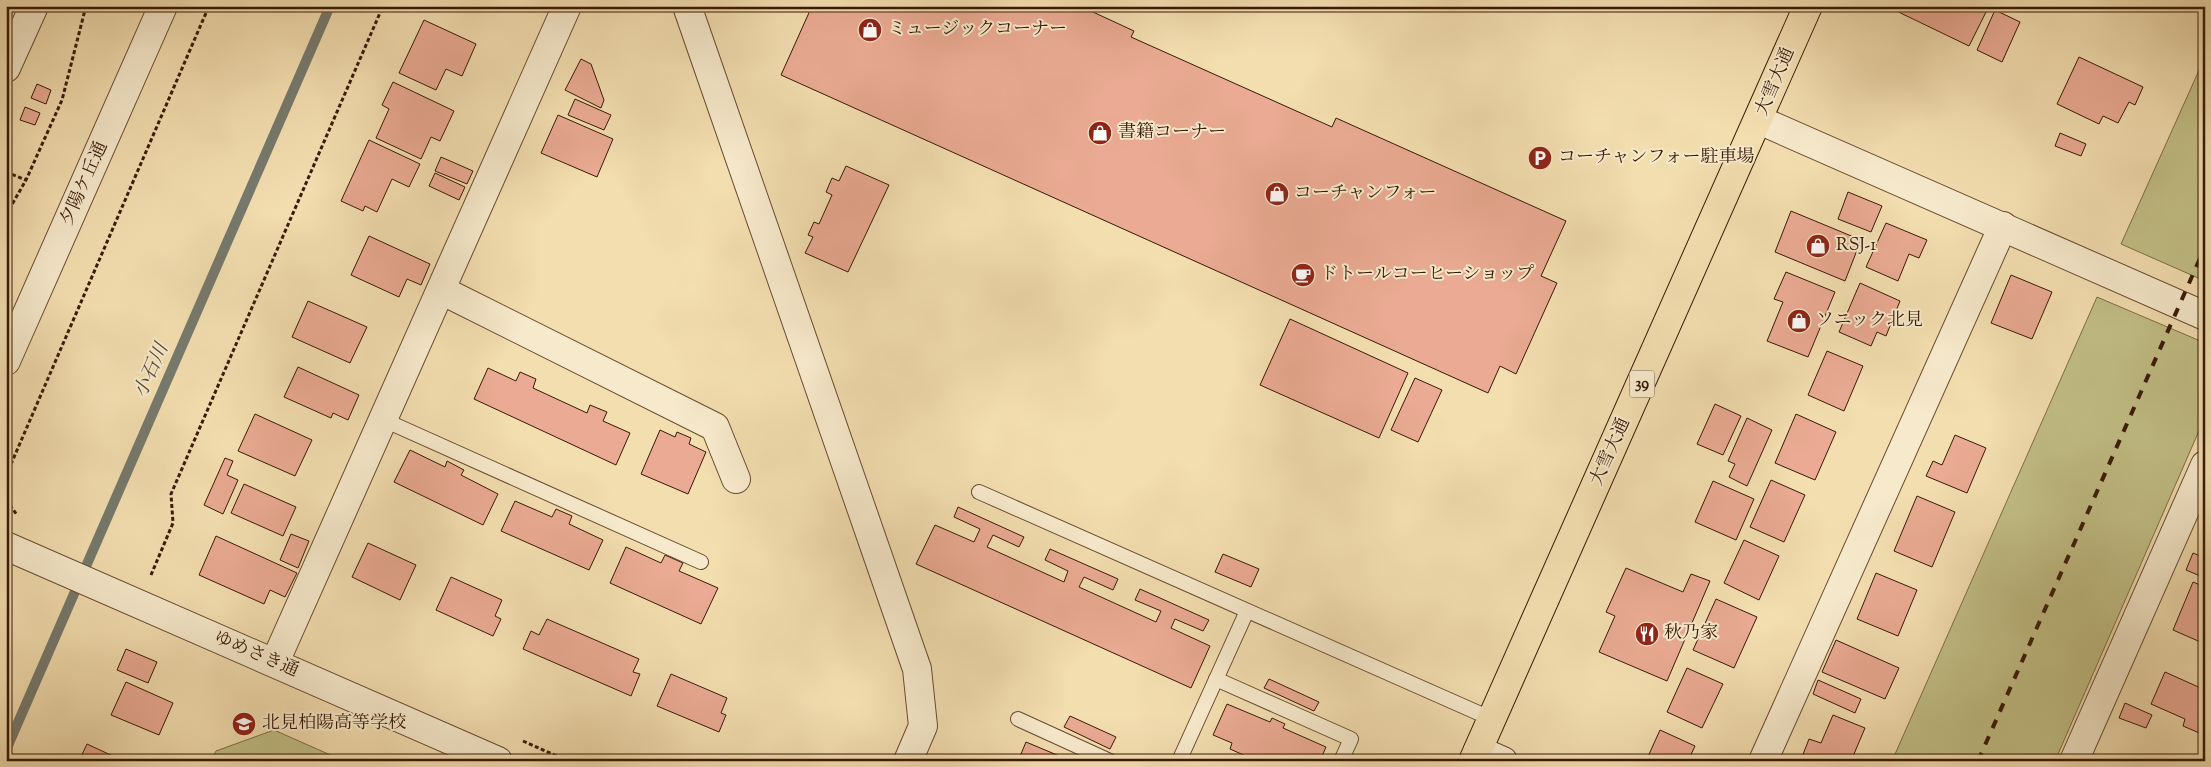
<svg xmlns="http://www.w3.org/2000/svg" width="2211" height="767" font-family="'Sorts Mill Goudy','Noto Serif JP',serif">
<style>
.green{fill:#c2bf86;stroke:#7e6c46}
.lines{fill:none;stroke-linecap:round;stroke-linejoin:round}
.stream{stroke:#767a6e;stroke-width:10}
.building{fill:#eaaa93;stroke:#391905}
.service-casing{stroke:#684a30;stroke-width:16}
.minor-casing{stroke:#684a30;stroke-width:30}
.tertiary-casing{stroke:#684a30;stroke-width:30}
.trunk-casing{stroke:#391905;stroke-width:30}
.path{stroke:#391905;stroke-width:3;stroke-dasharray:4 2.5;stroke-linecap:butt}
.service{stroke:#f7eacc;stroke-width:14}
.minor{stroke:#f7eacc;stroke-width:28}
.tertiary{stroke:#f7eacc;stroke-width:28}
.trunk{stroke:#f3deb0;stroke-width:28}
.rail{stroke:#391905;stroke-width:4;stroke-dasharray:9 9;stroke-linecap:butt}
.labels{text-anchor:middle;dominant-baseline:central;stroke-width:4;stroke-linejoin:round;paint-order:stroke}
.shield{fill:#f7eacc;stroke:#725841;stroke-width:1}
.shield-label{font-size:16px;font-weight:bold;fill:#391905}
.poi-label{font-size:18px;fill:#391905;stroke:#f7eacc;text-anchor:start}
.street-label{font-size:18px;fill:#391905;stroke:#f7eacc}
.water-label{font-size:19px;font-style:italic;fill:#57493a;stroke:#f7eacc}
</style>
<rect width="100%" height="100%" fill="#f3deb0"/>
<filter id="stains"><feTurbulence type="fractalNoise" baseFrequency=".004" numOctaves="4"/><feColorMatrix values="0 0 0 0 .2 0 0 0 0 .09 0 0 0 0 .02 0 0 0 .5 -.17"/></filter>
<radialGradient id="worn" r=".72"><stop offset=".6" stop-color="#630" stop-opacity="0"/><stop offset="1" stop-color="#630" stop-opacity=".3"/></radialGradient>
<g class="green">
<polygon points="2205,57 2205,281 2121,244"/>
<polygon points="2097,297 2205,343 2205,417 2055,761 1892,761"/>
<polygon points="274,730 344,761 211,761 216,751"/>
</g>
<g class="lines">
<polyline class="stream" points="6,750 330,6"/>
</g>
<g class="building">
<polygon points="812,6 1080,6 1134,31 1131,37 1332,127 1336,118 1566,221 1541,276 1557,283 1516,374 1500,366 1488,393 781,75"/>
<polygon points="1886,6 1989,6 1969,46"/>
<polygon points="1995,10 2020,22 2002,62 1977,50"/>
<polygon points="424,20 476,44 462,76 446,69 436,90 399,73"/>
<polygon points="2079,57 2143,87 2135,105 2129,102 2118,123 2103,116 2099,124 2057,104"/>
<polygon points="581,59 591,64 604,100 601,108 565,90"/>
<polygon points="393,82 454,111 440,141 431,137 421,159 376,138 389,109 382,105"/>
<polygon points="37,84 51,90 46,104 31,98"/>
<polygon points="575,99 611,115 604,130 568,115"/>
<polygon points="25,107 40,113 35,125 20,120"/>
<polygon points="558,115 613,139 597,177 541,153"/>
<polygon points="2060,133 2086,144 2081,156 2055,146"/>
<polygon points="369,140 420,164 409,187 392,179 377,212 365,206 363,211 341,201"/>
<polygon points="441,157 473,171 467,184 435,171"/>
<polygon points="846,166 889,185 848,272 805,253 813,237 808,235 814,222 819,224 832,195 826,192 832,178 839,181"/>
<polygon points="435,173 465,187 459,200 429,186"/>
<polygon points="1848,192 1882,206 1871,232 1838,219"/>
<polygon points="1791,211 1861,240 1845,281 1775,252"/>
<polygon points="1886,223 1927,240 1919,258 1909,254 1898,281 1866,267"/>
<polygon points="369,236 430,264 421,285 407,279 399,297 351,275"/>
<polygon points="1786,272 1835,292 1808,357 1767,341 1783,302 1774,299"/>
<polygon points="2011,275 2052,292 2032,339 1991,323"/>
<polygon points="1860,283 1900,301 1886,336 1877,332 1871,346 1839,332"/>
<polygon points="308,301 367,327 350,363 292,337"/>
<polygon points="1290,319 1408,373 1379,438 1260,385"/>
<polygon points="1827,351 1863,366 1844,411 1808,395"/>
<polygon points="298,367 359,395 348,420 333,413 331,418 284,397"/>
<polygon points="488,368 516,381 520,372 536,379 533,388 587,413 590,405 607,412 603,421 630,433 616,465 474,399"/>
<polygon points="1415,378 1442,390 1418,442 1391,430"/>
<polygon points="1715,404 1741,416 1723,455 1697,444"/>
<polygon points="255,414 312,440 295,476 238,451"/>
<polygon points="1796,414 1836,432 1815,480 1775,463"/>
<polygon points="1747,418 1772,430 1747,486 1729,477 1735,464 1728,461"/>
<polygon points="660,430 675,437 677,432 691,438 689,444 706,452 688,494 641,474"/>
<polygon points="1955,435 1986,448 1967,493 1926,476 1933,461 1942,465"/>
<polygon points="410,450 445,467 447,461 464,470 461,475 498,494 483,525 394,482"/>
<polygon points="225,458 233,461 227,475 238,480 223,514 204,505"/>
<polygon points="1771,480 1805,495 1784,542 1750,527"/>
<polygon points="1713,481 1754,499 1736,540 1695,522"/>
<polygon points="244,484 296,507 283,536 231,513"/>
<polygon points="1917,496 1955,512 1932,567 1894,551"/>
<polygon points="515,501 552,517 556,509 572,516 569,524 603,540 589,570 501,531"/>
<polygon points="958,507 1024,537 1019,547 993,535 987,547 1064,582 1068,571 1045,560 1050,549 1118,579 1113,590 1084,577 1079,587 1156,622 1161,611 1135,600 1140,589 1209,620 1203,631 1175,619 1171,628 1210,646 1191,688 916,564 935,525 974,542 980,529 954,517"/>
<polygon points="291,534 309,541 298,568 280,560"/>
<polygon points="216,536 297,573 285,597 270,590 264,604 199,575"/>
<polygon points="1744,540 1779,556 1759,600 1724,583"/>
<polygon points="368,543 416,565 400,600 352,577"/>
<polygon points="626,547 661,563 665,555 683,563 679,571 718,588 701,624 610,583"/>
<polygon points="2193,553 2205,558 2205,578 2186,570"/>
<polygon points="1223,554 1259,569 1251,587 1215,572"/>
<polygon points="1626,568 1683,592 1691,574 1710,581 1667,681 1599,652 1615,616 1606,612"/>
<polygon points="1876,573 1917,590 1898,636 1857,619"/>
<polygon points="451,577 502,600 495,616 501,619 493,636 436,610"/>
<polygon points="2193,582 2205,587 2205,644 2173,630"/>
<polygon points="1716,599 1757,617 1734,668 1693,650"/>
<polygon points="547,619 639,659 633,672 640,674 631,696 523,649 531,631 539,635"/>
<polygon points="1836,640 1899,668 1885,699 1822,672"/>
<polygon points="126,649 157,662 148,683 117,670"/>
<polygon points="1687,668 1723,684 1702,728 1667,712"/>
<polygon points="2165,672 2205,690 2204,735 2183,726 2185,719 2151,704"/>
<polygon points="671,674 727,698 721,713 726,715 719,732 657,706"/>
<polygon points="1269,679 1319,702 1314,711 1264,688"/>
<polygon points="1818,680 1861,699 1855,713 1813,694"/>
<polygon points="126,682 173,703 159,735 111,715"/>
<polygon points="2125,703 2152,715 2146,728 2119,718"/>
<polygon points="1227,704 1270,722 1272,718 1285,724 1283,728 1326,747 1320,761 1257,761 1230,749 1232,743 1213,735"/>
<polygon points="1833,715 1865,728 1851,761 1812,761 1802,757 1809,739 1821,743"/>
<polygon points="1070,716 1116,737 1110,749 1064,727"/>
<polygon points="1660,730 1695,746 1688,761 1646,761"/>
<polygon points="1026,742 1069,760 1071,756 1083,761 1018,761"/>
<polygon points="87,744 115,757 114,761 79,761"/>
</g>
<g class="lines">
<g class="service-casing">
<g id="service">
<polyline points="384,420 701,562"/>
<polyline points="979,492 1492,719"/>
<polyline points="1216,679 1351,739 1341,761"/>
<polyline points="1018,719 1110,761"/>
<polyline points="1179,761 1247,611"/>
</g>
</g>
<g class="minor-casing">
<g id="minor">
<polyline points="687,6 917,669 923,726 908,761"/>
<polyline points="6,68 34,6"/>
<polyline points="1759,120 2205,316"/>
<polyline points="441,290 715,427 736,479"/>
<polyline points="275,662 567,6"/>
<polyline points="1478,750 1503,761"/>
<polyline points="1763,761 2003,226"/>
<polyline points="2074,761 2205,465"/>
</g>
</g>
<g class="tertiary-casing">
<g id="tertiary">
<polyline points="6,361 163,6"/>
<polyline points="6,546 498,761"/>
</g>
</g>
<g class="trunk-casing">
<polyline id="trunk" points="1473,761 1808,6"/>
</g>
<g class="path">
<polyline points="6,172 26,180"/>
<polyline points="6,215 26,180 62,100 86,6"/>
<polyline points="6,483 8,471 209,6"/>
<polyline points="6,500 17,515"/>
<polyline points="151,575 173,523 171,494 383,6"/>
<polyline points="523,741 568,761"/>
</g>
<use href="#service" class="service"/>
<use href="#minor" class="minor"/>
<use href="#tertiary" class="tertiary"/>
<use href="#trunk" class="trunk"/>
<polyline class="rail" points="1978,761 2205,247"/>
</g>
<defs>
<g id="shop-disc" transform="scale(1.25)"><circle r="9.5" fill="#8f2418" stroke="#f7eacc"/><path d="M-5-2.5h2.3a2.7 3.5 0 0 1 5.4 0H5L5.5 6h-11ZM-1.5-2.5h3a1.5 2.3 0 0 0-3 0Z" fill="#fff"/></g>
<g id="parking-disc" transform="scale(1.25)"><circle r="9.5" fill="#8f2418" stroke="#f7eacc"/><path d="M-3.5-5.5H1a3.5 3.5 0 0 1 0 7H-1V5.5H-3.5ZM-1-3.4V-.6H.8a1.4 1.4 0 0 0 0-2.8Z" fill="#fff"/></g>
<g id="cafe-disc" transform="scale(1.25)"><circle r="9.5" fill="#8f2418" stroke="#f7eacc"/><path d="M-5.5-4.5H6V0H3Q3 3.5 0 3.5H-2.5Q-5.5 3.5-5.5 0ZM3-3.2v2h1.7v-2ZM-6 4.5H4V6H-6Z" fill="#fff"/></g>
<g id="restaurant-disc" transform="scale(1.25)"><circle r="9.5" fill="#8f2418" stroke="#f7eacc"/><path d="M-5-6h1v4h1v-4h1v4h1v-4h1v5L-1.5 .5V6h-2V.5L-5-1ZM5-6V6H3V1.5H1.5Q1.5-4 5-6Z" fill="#fff"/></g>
<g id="school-disc" transform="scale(1.25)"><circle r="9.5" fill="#8f2418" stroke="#f7eacc"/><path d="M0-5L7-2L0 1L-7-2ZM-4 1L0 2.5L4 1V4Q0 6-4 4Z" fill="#fff"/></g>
</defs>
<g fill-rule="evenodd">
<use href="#shop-disc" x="870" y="30"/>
<use href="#shop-disc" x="1100" y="133"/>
<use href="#parking-disc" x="1540" y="158"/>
<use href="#shop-disc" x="1277" y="194"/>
<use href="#shop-disc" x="1818" y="246"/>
<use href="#cafe-disc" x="1303" y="275"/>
<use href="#shop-disc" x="1799" y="321"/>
<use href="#restaurant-disc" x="1647" y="634"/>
<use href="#school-disc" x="244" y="724"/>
</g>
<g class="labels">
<rect class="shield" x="1629.5" y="370.5" width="25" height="27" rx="4"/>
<g class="shield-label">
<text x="1642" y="384">39</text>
</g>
<g class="poi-label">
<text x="888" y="30">ミュージックコーナー</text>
<text x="1118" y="133">書籍コーナー</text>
<text x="1558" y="158">コーチャンフォー駐車場</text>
<text x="1294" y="194">コーチャンフォー</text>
<text x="1836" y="246">RSJ-1</text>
<text x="1320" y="275">ドトールコーヒーショップ</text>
<text x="1816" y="321">ソニック北見</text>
<text x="1664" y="634">秋乃家</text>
<text x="262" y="724">北見柏陽高等学校</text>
</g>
<g class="street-label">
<text transform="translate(1776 82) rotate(-67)">大雪大通</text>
<text transform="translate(85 184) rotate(-66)">夕陽ケ丘通</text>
<text transform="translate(1611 452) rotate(-66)">大雪大通</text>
<text transform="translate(256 655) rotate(23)">ゆめさき通</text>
</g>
<g class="water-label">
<text transform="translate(152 371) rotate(-66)">小石川</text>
</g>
</g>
<rect width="2211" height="767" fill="none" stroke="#f3deb0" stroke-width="25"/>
<rect x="8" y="8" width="2196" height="752" fill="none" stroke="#391905" stroke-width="2.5"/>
<rect x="12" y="12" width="2186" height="742" fill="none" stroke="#391905"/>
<rect width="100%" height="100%" filter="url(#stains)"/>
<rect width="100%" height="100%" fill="url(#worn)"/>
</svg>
